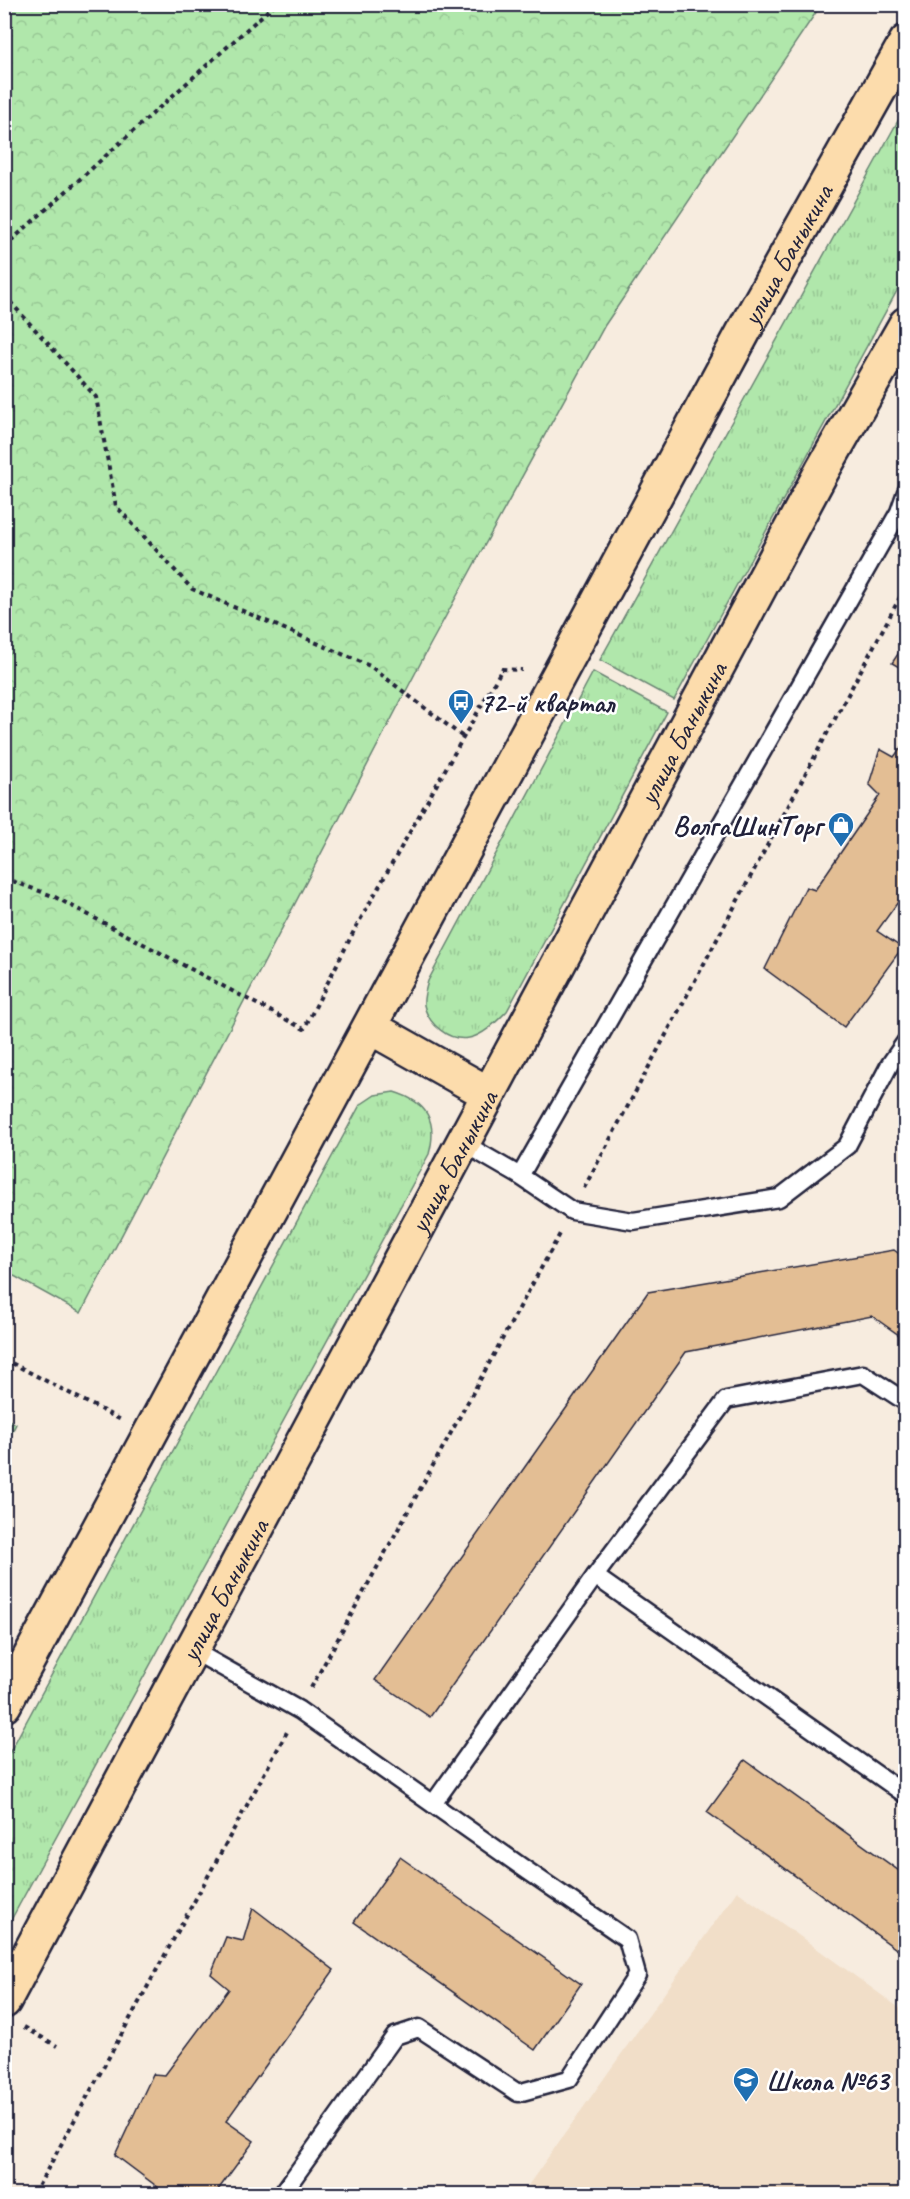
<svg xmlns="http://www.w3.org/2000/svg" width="910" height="2199" font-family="Caveat,sans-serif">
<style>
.built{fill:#f1dec8}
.grass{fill:url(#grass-tufts);stroke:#698473;stroke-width:1.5}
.forest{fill:url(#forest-crowns);stroke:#698473;stroke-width:1.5}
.building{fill:#e3be94;stroke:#22223b;stroke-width:1.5}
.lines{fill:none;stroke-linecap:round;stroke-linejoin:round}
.service-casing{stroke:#22223b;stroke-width:21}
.primary-casing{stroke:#22223b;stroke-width:38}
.path{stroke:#22223b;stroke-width:4;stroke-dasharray:4.5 4.5;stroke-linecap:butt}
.service{stroke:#fff;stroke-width:16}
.primary{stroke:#fcdcac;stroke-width:33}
.labels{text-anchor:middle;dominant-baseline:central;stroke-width:5;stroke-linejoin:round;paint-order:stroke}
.street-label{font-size:28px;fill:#22223b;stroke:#fff}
.poi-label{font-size:28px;font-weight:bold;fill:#22223b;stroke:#fff;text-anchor:start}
</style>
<defs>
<pattern id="grass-tufts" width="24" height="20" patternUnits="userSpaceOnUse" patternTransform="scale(1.5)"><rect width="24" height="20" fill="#b0e7ab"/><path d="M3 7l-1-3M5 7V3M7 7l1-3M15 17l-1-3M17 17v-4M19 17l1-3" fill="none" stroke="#97c694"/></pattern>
<pattern id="forest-crowns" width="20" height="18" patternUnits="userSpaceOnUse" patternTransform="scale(1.5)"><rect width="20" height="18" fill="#b0e7ab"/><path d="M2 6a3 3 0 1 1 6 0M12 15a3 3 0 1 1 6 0" fill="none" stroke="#97c694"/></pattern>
</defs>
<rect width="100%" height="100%" fill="#f7ecdf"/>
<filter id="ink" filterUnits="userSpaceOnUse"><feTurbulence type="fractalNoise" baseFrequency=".0167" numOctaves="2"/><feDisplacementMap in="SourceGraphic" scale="12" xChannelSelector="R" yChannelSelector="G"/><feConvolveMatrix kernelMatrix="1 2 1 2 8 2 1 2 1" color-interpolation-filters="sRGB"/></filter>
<g filter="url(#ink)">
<polygon class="built" points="737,1891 905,2012 905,2194 522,2194"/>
<g class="grass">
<polygon points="905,108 905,276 674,700 600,660"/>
<path d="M593 672 667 712 507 1011C496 1022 484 1035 469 1038 449 1042 428 1024 424 1005 423 997 426 989 428 981Z"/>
<path d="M394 1092C427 1102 438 1121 429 1154L5 1931V1761L360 1105 375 1095Z"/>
</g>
<g class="forest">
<polygon points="4,5 821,5 605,325 430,645 81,1313 5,1271"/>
<polygon points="5,1418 16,1424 5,1446"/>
</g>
<g class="building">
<polygon points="906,642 906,671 892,663"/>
<polygon points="906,741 906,891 877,931 902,948 844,1027 765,969 806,887 815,890 880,795 869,784 880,749 894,757"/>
<polygon points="894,1250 906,1259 906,1340 872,1316 686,1352 430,1717 375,1680 648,1292"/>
<polygon points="745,1760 906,1876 906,1956 707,1812"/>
<polygon points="400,1857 581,1984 535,2050 354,1922"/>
<polygon points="253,1908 334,1970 226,2121 254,2141 215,2194 167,2194 115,2155 153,2074 165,2075 229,1989 211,1974 226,1937 243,1941"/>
</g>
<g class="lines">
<g class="service-casing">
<g id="service">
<polyline points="463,1143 520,1176 572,1211 633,1221 779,1198 847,1146 890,1064 906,1041"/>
<polyline points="520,1176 899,512 906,492"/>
<polyline points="595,1576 906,1795"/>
<polyline points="192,1650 299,1710 522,1867 627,1939 637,1975 569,2079 518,2093 419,2028 395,2036 282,2194"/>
<polyline points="433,1804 595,1576 726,1400 863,1374 906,1402"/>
</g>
</g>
<g class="primary-casing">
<g id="primary">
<polyline points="370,1027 489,1094"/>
<path id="s1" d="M4 1705 751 318 906 42"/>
<path id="s2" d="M4 2001 822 471 906 324"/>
</g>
</g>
<g class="path">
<polyline points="4,247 275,4"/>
<polyline points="4,295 96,397 116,506 192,589 370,666 463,737"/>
<polyline points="4,878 53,896 304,1029 355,929 502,669 522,670"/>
<polyline points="584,1188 906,586"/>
<polyline points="4,1359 121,1420"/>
<polyline points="311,1688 561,1232"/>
<polyline points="24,2027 57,2046"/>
<polyline points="34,2194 287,1732"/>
</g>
<use href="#service" class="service"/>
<use href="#primary" class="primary"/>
</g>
</g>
<defs>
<g id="bus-pin" transform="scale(1.35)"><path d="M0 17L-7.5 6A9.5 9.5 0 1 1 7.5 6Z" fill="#1f6fb2" stroke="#fff"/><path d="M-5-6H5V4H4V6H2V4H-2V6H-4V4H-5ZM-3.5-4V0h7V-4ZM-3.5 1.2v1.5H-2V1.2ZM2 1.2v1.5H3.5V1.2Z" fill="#fff"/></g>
<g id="shop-pin" transform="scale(1.35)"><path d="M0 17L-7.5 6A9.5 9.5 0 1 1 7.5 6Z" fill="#1f6fb2" stroke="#fff"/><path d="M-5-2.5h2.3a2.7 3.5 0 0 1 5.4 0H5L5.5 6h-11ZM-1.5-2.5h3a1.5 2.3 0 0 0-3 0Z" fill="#fff"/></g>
<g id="school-pin" transform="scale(1.35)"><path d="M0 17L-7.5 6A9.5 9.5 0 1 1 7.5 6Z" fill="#1f6fb2" stroke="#fff"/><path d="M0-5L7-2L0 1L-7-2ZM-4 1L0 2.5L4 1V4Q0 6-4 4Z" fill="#fff"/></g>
</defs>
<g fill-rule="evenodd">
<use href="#bus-pin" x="461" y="702"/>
<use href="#shop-pin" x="841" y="825"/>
<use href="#school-pin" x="746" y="2080"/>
</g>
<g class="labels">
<g class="street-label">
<text stroke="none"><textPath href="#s1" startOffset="1648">улица Баныкина</textPath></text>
<text stroke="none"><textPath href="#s2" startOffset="1438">улица Баныкина</textPath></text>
<text stroke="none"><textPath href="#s2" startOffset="952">улица Баныкина</textPath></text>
<text stroke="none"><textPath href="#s2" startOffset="466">улица Баныкина</textPath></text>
</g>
<g class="poi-label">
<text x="480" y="702">72-й квартал</text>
<text x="822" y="825" text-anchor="end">ВолгаШинТорг</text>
<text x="766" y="2080">Школа №63</text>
</g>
</g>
<rect width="910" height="2199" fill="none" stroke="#fff" stroke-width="24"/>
<rect x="12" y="12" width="886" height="2175" fill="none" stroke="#22223b" stroke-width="2" filter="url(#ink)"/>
</svg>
